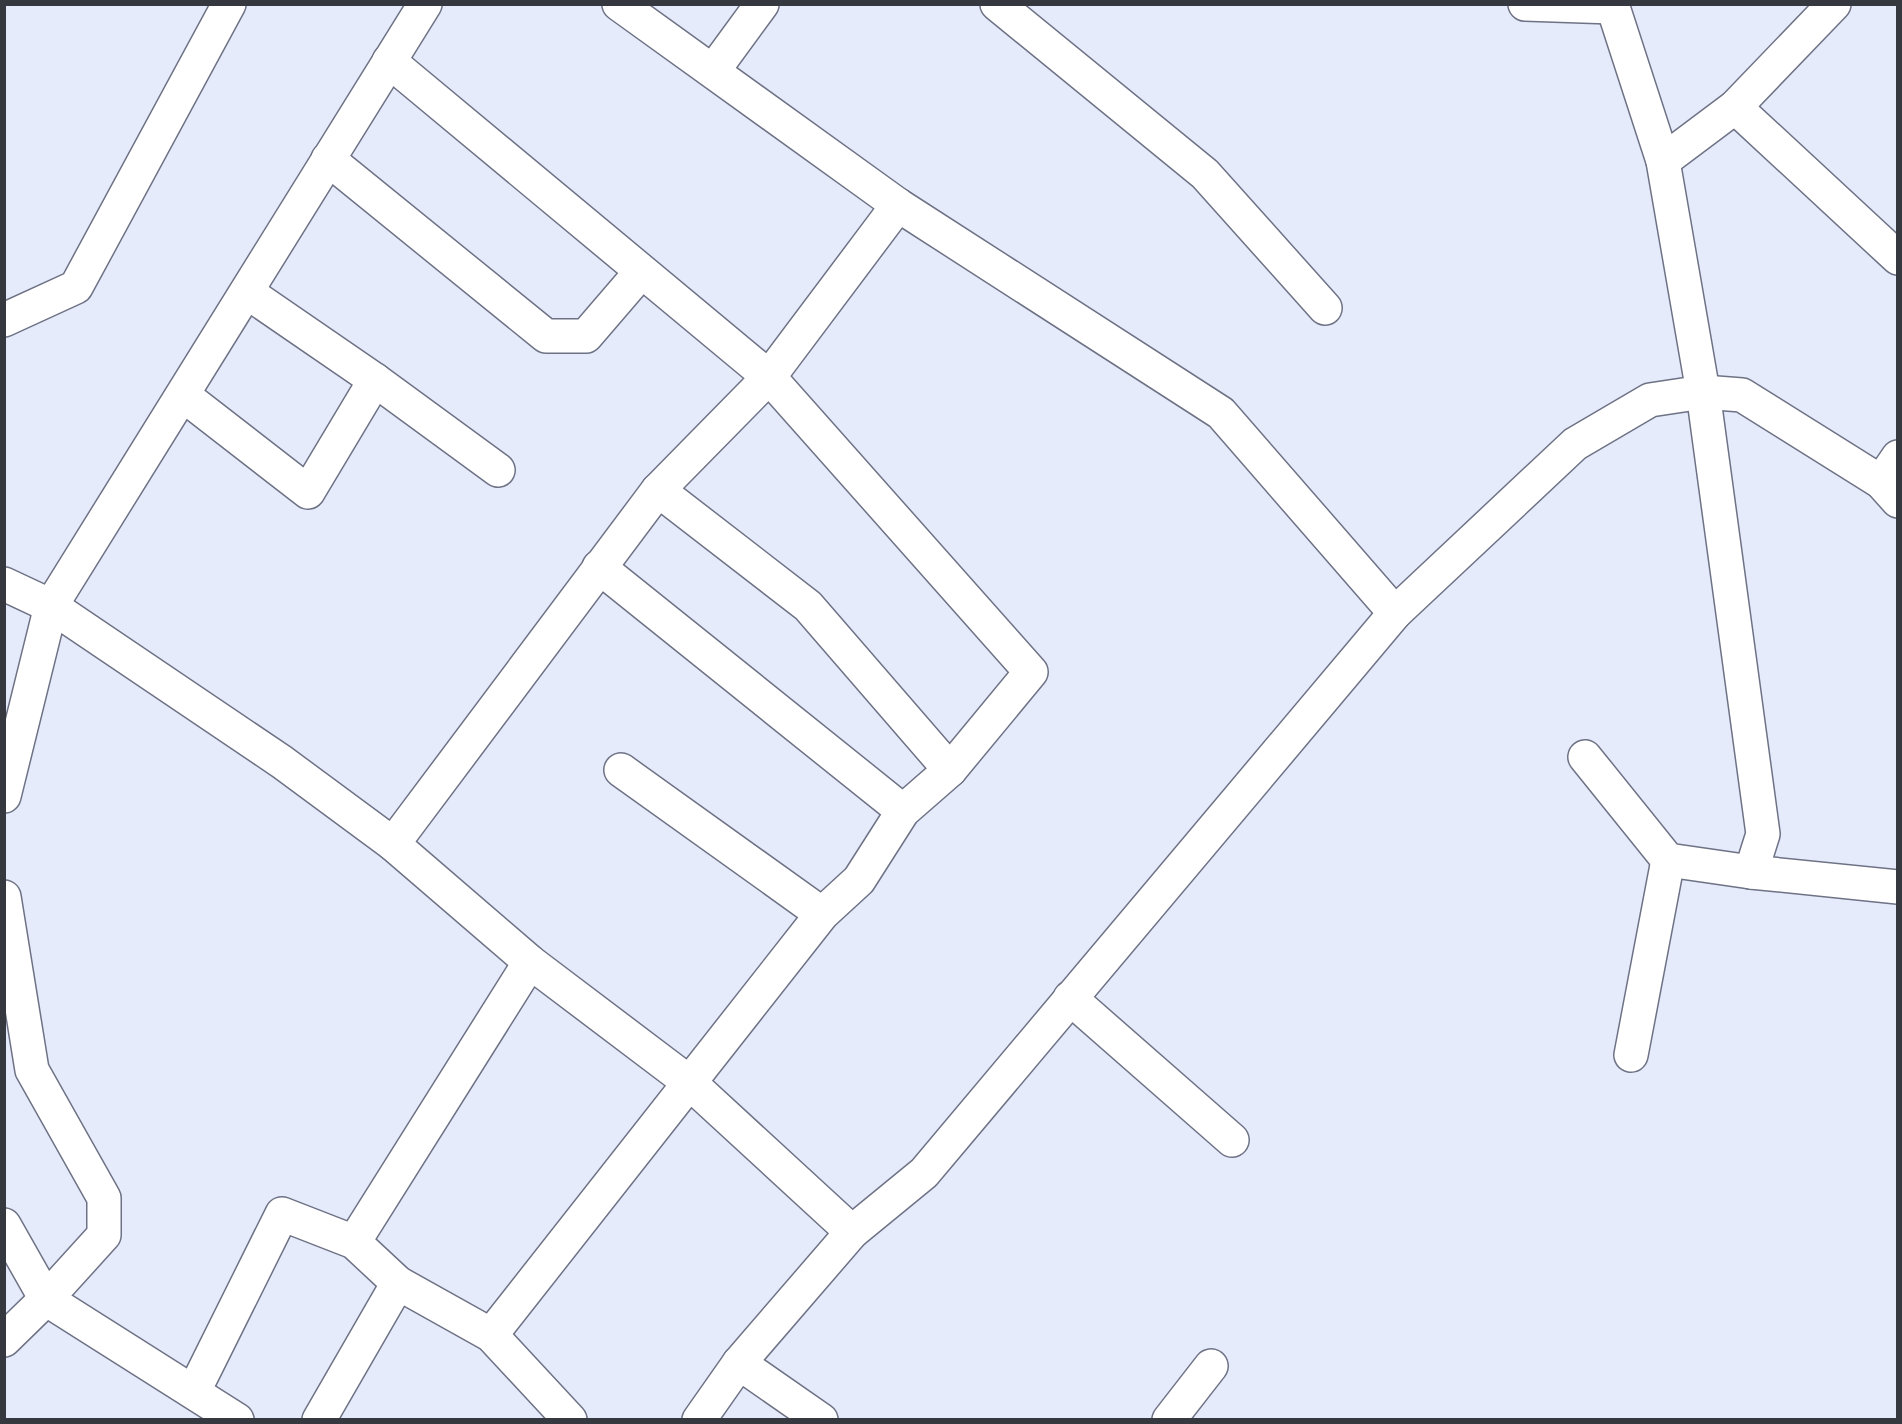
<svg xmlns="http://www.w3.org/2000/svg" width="1902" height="1424" font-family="'Nunito Sans',sans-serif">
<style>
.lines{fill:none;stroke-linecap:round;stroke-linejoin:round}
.street-casing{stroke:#6e7285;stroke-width:36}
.street{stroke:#fff;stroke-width:33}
</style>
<rect width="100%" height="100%" fill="#e6ebfc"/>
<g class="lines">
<g class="street-casing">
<g id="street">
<polyline points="619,4 898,205 1221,413 1395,613"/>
<polyline points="997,4 1205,174 1325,308"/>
<polyline points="1525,4 1612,7"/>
<polyline points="1612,4 1663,161 1703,392 1763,834 1751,872"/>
<polyline points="389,61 769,377 1031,672 950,770 903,811 859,880 822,914 491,1335"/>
<polyline points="713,71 762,4"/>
<polyline points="1735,107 1898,258"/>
<polyline points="328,159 546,336 586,336 641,272"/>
<polyline points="1663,161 1735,107 1834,4"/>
<polyline points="247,292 375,380 498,470"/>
<polyline points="4,320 76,287 229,4"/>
<polyline points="183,395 308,492 375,380"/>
<polyline points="1881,482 1898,457"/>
<polyline points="658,490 808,606 950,770"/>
<polyline points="599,567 903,811"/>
<polyline points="4,584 51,606 282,762 393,844 530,962 690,1083 852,1232"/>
<polyline points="1585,757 1668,860 1751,872 1898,887"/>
<polyline points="621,770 822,914"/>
<polyline points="4,796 51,606 425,4"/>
<polyline points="393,844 658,490 769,377 898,205"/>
<polyline points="4,897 32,1070 104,1198 104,1235 46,1299 4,1340"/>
<polyline points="1070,998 1232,1140"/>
<polyline points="1631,1055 1668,860"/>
<polyline points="4,1225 46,1299 237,1420"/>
<polyline points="354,1242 530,962"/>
<polyline points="739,1363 821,1420"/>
<polyline points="194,1391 282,1214 354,1242 398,1283 491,1335 570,1420"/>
<polyline points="319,1420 398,1283"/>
<polyline points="699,1420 739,1363 852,1232 924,1173 1395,613 1575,444 1650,400 1703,392 1742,395 1881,482 1898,501"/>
<polyline points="1169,1420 1211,1366"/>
</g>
</g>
<use href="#street" class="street"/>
</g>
<rect width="1902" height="1424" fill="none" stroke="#363840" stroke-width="12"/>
</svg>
